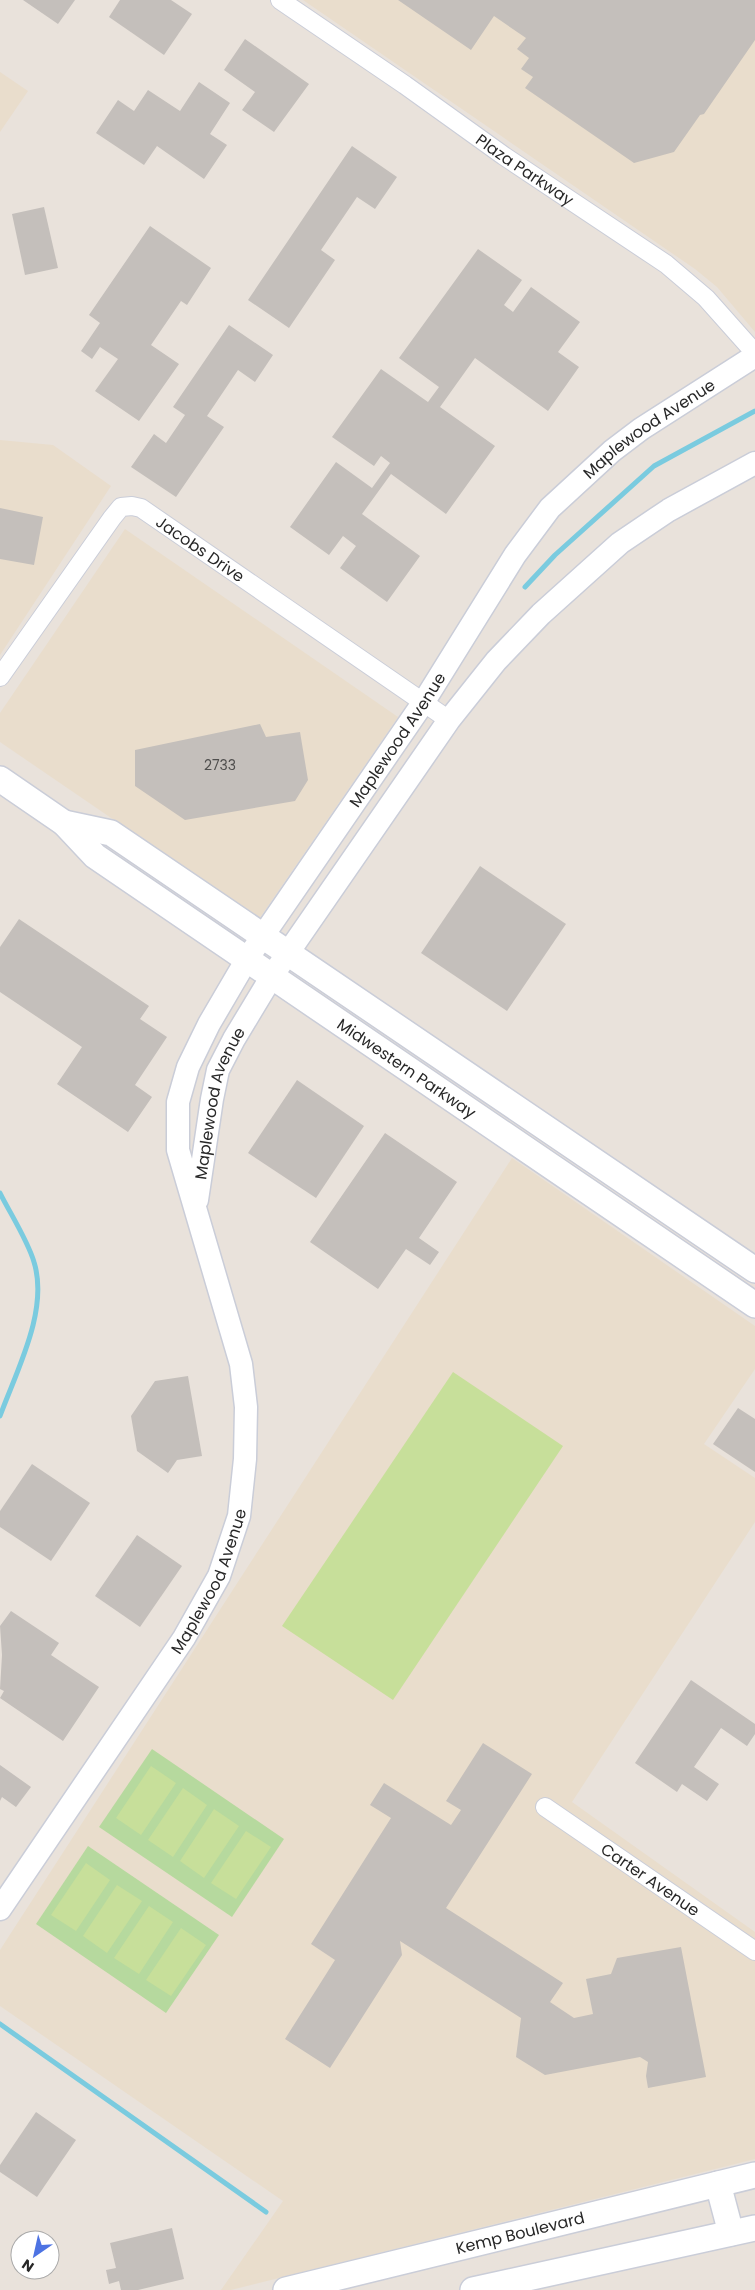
<svg xmlns="http://www.w3.org/2000/svg" width="755" height="2290" font-family="Poppins,sans-serif">
<style>
.education{fill:#e9ddcc}
.green{fill:#b6d99e}
.pitch{fill:#c7df9a}
.lines{fill:none;stroke-linecap:round;stroke-linejoin:round}
.stream{stroke:#7acbdf;stroke-width:5}
.building{fill:#c4bfbb}
.minor-casing{stroke:#cacdd8;stroke-width:20}
.tertiary-casing{stroke:#cacdd8;stroke-width:25}
.secondary-casing{stroke:#cacdd8;stroke-width:28}
.minor{stroke:#fff;stroke-width:18}
.tertiary{stroke:#fff;stroke-width:22}
.secondary{stroke:#fff;stroke-width:25}
.labels{text-anchor:middle;dominant-baseline:central;stroke-width:4;stroke-linejoin:round;paint-order:stroke}
.number-label{font-size:14px;fill:#4f4e4d}
.street-label{font-size:16px;fill:#282828;stroke:#fff}
</style>
<rect width="100%" height="100%" fill="#e9e2db"/>
<g class="education">
<polygon points="303,0 755,0 755,332 717,287 695,269"/>
<polygon points="0,72 28,91 0,132"/>
<polygon points="0,440 53,445 111,486 0,655"/>
<polygon points="125,529 398,717 259,919 0,742 0,713"/>
<polygon points="512,1158 755,1326 755,1369 704,1444 755,1478 755,1522 572,1802 755,1932 755,2159 231,2290 221,2290 283,2201 0,2006 0,1950"/>
</g>
<g class="green">
<polygon points="152,1749 284,1839 232,1917 99,1827"/>
<polygon points="88,1846 219,1935 166,2013 36,1924"/>
</g>
<g class="pitch">
<polygon points="453,1372 563,1446 393,1700 282,1626"/>
<polygon points="151,1766 176,1783 141,1835 116,1818"/>
<polygon points="183,1788 207,1805 173,1857 148,1840"/>
<polygon points="214,1809 239,1826 204,1878 180,1861"/>
<polygon points="246,1831 271,1847 236,1899 211,1883"/>
<polygon points="86,1863 110,1880 76,1931 51,1915"/>
<polygon points="117,1885 142,1901 107,1953 83,1936"/>
<polygon points="149,1906 173,1922 139,1974 114,1958"/>
<polygon points="181,1928 206,1945 171,1996 146,1980"/>
</g>
<g class="lines">
<g class="stream">
<polyline points="525,587 555,555 654,466 755,411"/>
<path d="M0 1193C10 1213 28 1241 34 1262 49 1310 17 1370 0 1416"/>
<polyline points="0,2024 266,2212"/>
</g>
</g>
<g class="building">
<polygon points="23,0 75,0 58,24"/>
<polygon points="120,0 171,0 192,14 164,55 109,17"/>
<polygon points="398,0 755,0 755,40 704,114 700,115 674,152 634,163 525,88 533,77 521,69 529,58 517,49 526,38 494,16 471,50"/>
<polygon points="245,39 309,84 274,132 242,110 255,92 224,70"/>
<polygon points="199,82 230,103 210,134 227,145 204,179 157,146 144,165 96,133 118,100 134,111 148,90 180,111"/>
<polygon points="352,146 397,177 375,209 357,197 321,250 335,260 289,328 248,300"/>
<polygon points="44,207 58,268 25,275 12,214"/>
<polygon points="150,226 211,268 187,305 181,301 151,345 179,364 139,421 95,391 118,359 100,347 92,359 81,351 100,323 89,315"/>
<polygon points="478,249 522,280 504,305 513,312 531,287 580,322 558,352 579,367 548,411 475,358 440,407 495,446 446,514 391,474 362,514 420,556 387,602 340,568 356,546 343,536 329,555 290,527 336,462 372,488 390,463 381,456 374,466 332,437 381,369 428,402 439,387 399,358"/>
<polygon points="229,325 273,355 255,382 238,370 207,416 224,427 176,497 131,467 154,434 166,443 185,415 173,407"/>
<polygon points="0,508 43,517 34,565 0,559"/>
<polygon points="260,724 266,737 300,732 308,780 295,801 185,820 135,786 135,750"/>
<polygon points="480,866 566,924 507,1011 421,953"/>
<polygon points="19,919 149,1006 140,1019 167,1037 135,1085 152,1097 128,1132 57,1084 82,1047 0,992 0,947"/>
<polygon points="297,1080 364,1126 316,1198 248,1153"/>
<polygon points="385,1133 457,1182 419,1238 439,1252 430,1265 406,1249 378,1289 310,1242"/>
<polygon points="188,1376 202,1456 177,1460 168,1473 137,1451 131,1416 155,1381"/>
<polygon points="738,1408 755,1419 755,1472 713,1444"/>
<polygon points="32,1464 90,1503 51,1561 0,1527 0,1511"/>
<polygon points="137,1535 182,1566 140,1627 95,1596"/>
<polygon points="11,1611 59,1643 51,1655 99,1687 63,1741 0,1698 4,1691 0,1689 2,1655 0,1626"/>
<polygon points="691,1680 755,1724 755,1734 747,1746 721,1728 694,1767 719,1784 707,1801 682,1784 677,1792 635,1763"/>
<polygon points="483,1743 532,1774 446,1908 563,1983 550,2002 574,2018 593,2014 586,1979 611,1974 617,1958 681,1947 706,2077 648,2088 646,2076 648,2062 640,2057 545,2075 516,2057 521,2018 400,1941 402,1955 330,2068 285,2039 335,1960 311,1944 391,1818 370,1805 384,1783 451,1825 461,1810 446,1801"/>
<polygon points="0,1765 31,1787 16,1807 2,1797 0,1801"/>
<polygon points="36,2112 76,2140 37,2197 0,2172 0,2165"/>
<polygon points="172,2228 184,2279 138,2290 121,2290 119,2281 109,2284 106,2270 116,2268 110,2243"/>
</g>
<g class="lines">
<g class="minor-casing">
<g id="minor">
<path id="s1" d="M280 0 405 85 504 156 666 264 706 298 755 353"/>
<path id="s2" d="M0 677 112 518 121 507 132 506 141 508 449 720"/>
<path id="s3" d="M545 1807 755 1951"/>
</g>
</g>
<g class="tertiary-casing">
<g id="tertiary">
<path id="s4" d="M197 1200 212 1099 218 1070 234 1039 272 976 449 720 496 661 541 614 620 543 669 510 755 463"/>
<path id="s5" d="M0 1909 184 1638 219 1576 239 1516 245 1459 246 1407 241 1364 178 1150V1102L188 1067 209 1024 247 959 423 703 515 555 550 508 612 451 641 429 755 356"/>
</g>
</g>
<g class="secondary-casing">
<g id="secondary">
<path id="s6" d="M0 779 64 823 95 856 755 1305"/>
<polyline points="64,823 111,833 755,1270"/>
<polyline points="718,2184 731,2233"/>
<path id="s7" d="M286 2290 755 2175"/>
<polyline points="473,2290 755,2228"/>
</g>
</g>
<use href="#minor" class="minor"/>
<use href="#tertiary" class="tertiary"/>
<use href="#secondary" class="secondary"/>
</g>
<g class="labels">
<g class="number-label">
<text x="220" y="765">2733</text>
</g>
<g class="street-label">
<text stroke="none"><textPath href="#s1" startOffset="298">Plaza Parkway</textPath></text>
<text stroke="none"><textPath href="#s5" startOffset="1716">Maplewood Avenue</textPath></text>
<text stroke="none"><textPath href="#s2" startOffset="301">Jacobs Drive</textPath></text>
<text stroke="none"><textPath href="#s5" startOffset="1311">Maplewood Avenue</textPath></text>
<text stroke="none"><textPath href="#s6" startOffset="500">Midwestern Parkway</textPath></text>
<text stroke="none"><textPath href="#s4" startOffset="100">Maplewood Avenue</textPath></text>
<text stroke="none"><textPath href="#s5" startOffset="390">Maplewood Avenue</textPath></text>
<text stroke="none"><textPath href="#s3" startOffset="128">Carter Avenue</textPath></text>
<text stroke="none"><textPath href="#s7" startOffset="241">Kemp Boulevard</textPath></text>
</g>
</g>
<g transform="translate(35 2255) rotate(214)"><circle r="24" fill="#ffffff" stroke="#a9a9a9"/>
<path d="M0-4L9 19L0 12L-9 19Z" fill="#4d73e3"/>
<text y="-8" font-size="14" font-weight="bold" text-anchor="middle" fill="#282828">N</text>
</g>
</svg>
